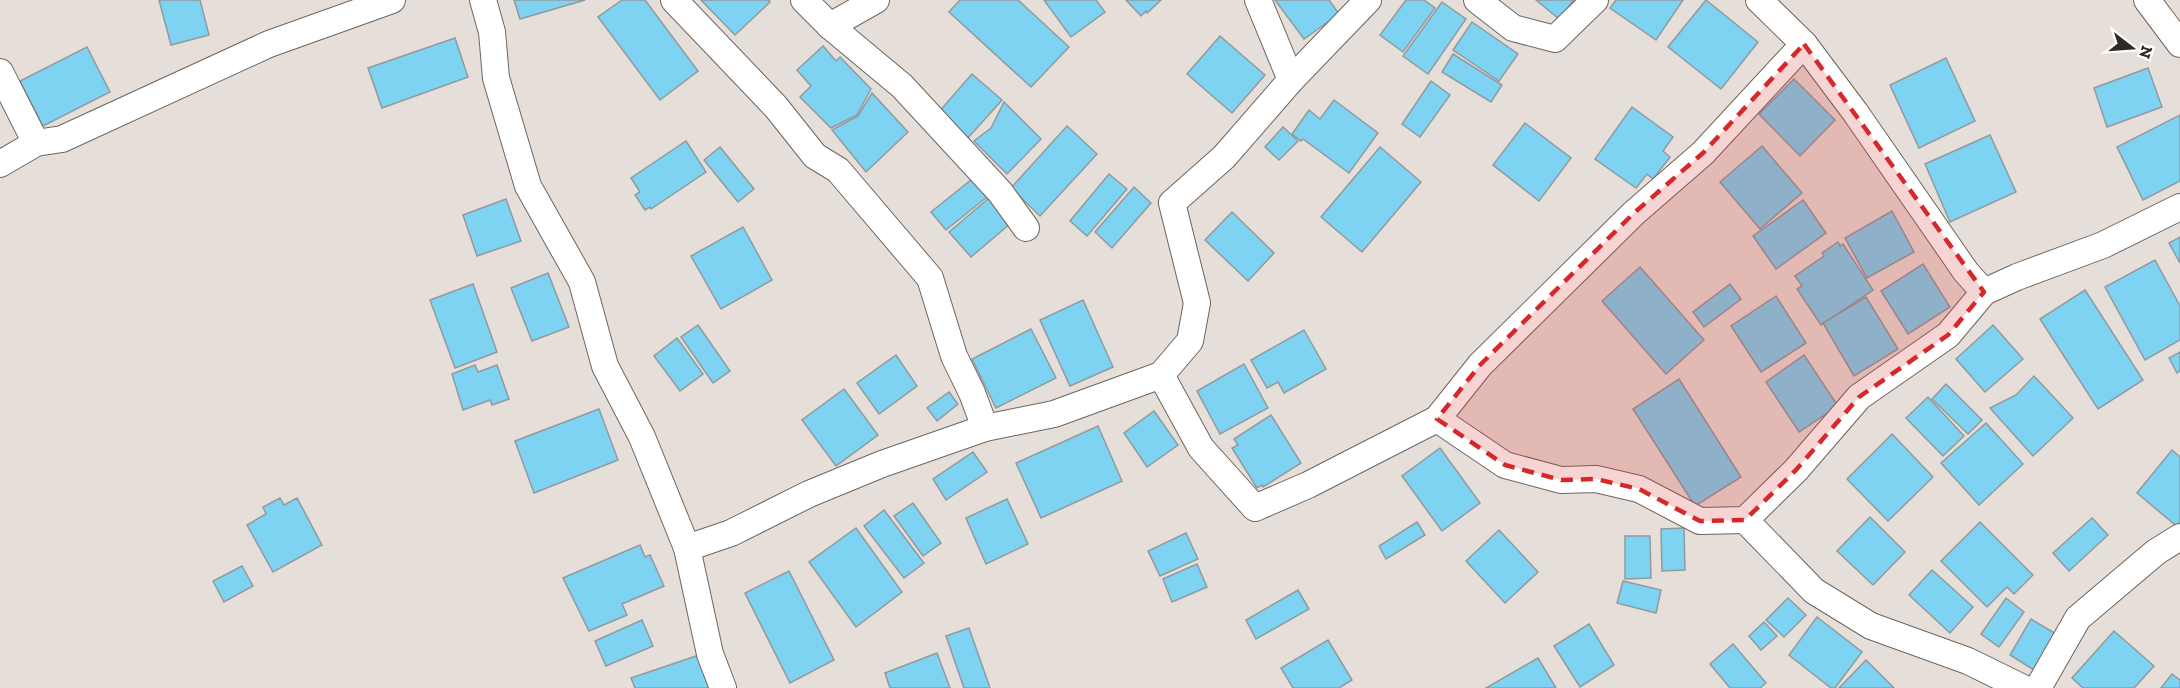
<svg xmlns="http://www.w3.org/2000/svg" width="2180" height="688" font-family="'Zilla Slab',serif">
<style>
.building{fill:#7ed2f2;stroke:#919a9e;stroke-width:1.5}
.lines{fill:none;stroke-linecap:round;stroke-linejoin:round}
.minor-casing{stroke:#6d6661;stroke-width:28}
.minor{stroke:#fff;stroke-width:26}
.marked{fill:#d62828;fill-opacity:0.2;stroke:#d62828;stroke-width:4.5;stroke-dasharray:12 8;stroke-linejoin:round}
</style>
<rect width="100%" height="100%" fill="#e6ded8"/>
<g class="building">
<polygon points="159,0 200,0 209,35 171,45"/>
<polygon points="514,0 585,0 520,19"/>
<polygon points="622,0 645,0 698,71 660,100 598,17"/>
<polygon points="701,0 769,0 770,2 735,35"/>
<polygon points="960,0 1018,0 1069,47 1031,87 949,12"/>
<polygon points="1044,0 1096,0 1105,12 1071,37"/>
<polygon points="1126,0 1161,0 1147,13 1146,11 1141,16"/>
<polygon points="1275,0 1329,0 1339,14 1304,39"/>
<polygon points="1406,0 1424,0 1435,8 1403,52 1380,35"/>
<polygon points="1536,0 1574,0 1559,19"/>
<polygon points="1616,0 1683,0 1656,40 1610,8"/>
<polygon points="1706,0 1758,42 1721,89 1668,47"/>
<polygon points="1442,2 1466,19 1428,74 1403,56"/>
<polygon points="1472,22 1518,54 1499,81 1453,50"/>
<polygon points="1220,36 1265,75 1232,113 1187,74"/>
<polygon points="455,38 468,77 382,108 368,68"/>
<polygon points="823,46 836,61 840,57 871,89 857,115 831,128 800,97 811,86 797,70"/>
<polygon points="87,47 110,92 43,126 20,81"/>
<polygon points="1453,54 1502,85 1491,102 1442,72"/>
<polygon points="1946,58 1975,121 1919,148 1890,85"/>
<polygon points="2148,68 2162,107 2107,127 2094,88"/>
<polygon points="972,74 1002,100 967,139 938,113"/>
<polygon points="1794,79 1835,120 1800,156 1759,114"/>
<polygon points="1431,81 1450,95 1420,137 1402,124"/>
<polygon points="872,93 908,132 866,172 832,130 858,116"/>
<polygon points="1334,100 1378,133 1349,173 1303,139 1301,141 1292,134 1309,110 1320,119"/>
<polygon points="1004,102 1041,139 1007,174 974,141 991,128"/>
<polygon points="1632,107 1673,137 1663,151 1670,157 1653,179 1647,174 1636,188 1595,159"/>
<polygon points="2180,115 2180,181 2143,200 2117,147"/>
<polygon points="1525,123 1571,158 1539,201 1493,165"/>
<polygon points="1067,126 1097,154 1040,216 1011,188"/>
<polygon points="1283,127 1298,141 1279,160 1265,147"/>
<polygon points="1990,135 2016,192 1950,222 1925,164"/>
<polygon points="686,141 706,172 651,209 650,207 645,210 635,195 640,192 631,178"/>
<polygon points="1762,146 1802,193 1760,229 1720,182"/>
<polygon points="720,147 754,189 738,202 704,160"/>
<polygon points="1380,147 1421,182 1362,252 1321,217"/>
<polygon points="1109,174 1127,189 1087,236 1070,221"/>
<polygon points="972,179 987,197 946,230 931,212"/>
<polygon points="1134,187 1151,203 1112,248 1095,232"/>
<polygon points="989,198 1011,223 971,257 949,232"/>
<polygon points="506,199 521,241 477,256 463,215"/>
<polygon points="1803,200 1826,233 1776,269 1753,236"/>
<polygon points="1892,211 1914,252 1867,278 1845,238"/>
<polygon points="1232,212 1274,253 1248,281 1205,240"/>
<polygon points="743,227 772,280 721,309 691,256"/>
<polygon points="2180,237 2180,263 2169,243"/>
<polygon points="1838,242 1840,246 1843,244 1873,290 1821,325 1797,289 1802,286 1795,276 1824,256 1822,253"/>
<polygon points="2155,260 2180,306 2180,340 2145,360 2105,287"/>
<polygon points="1923,264 1950,307 1908,334 1881,291"/>
<polygon points="1640,267 1704,340 1666,374 1602,301"/>
<polygon points="548,273 569,327 532,341 511,288"/>
<polygon points="473,284 497,352 455,368 430,300"/>
<polygon points="1730,284 1741,299 1704,327 1693,312"/>
<polygon points="2085,290 2143,380 2098,409 2040,319"/>
<polygon points="1776,296 1806,343 1761,372 1731,326"/>
<polygon points="1866,297 1898,349 1854,376 1823,323"/>
<polygon points="1083,300 1113,367 1070,386 1040,320"/>
<polygon points="698,325 730,371 713,383 681,337"/>
<polygon points="1993,325 2023,359 1985,392 1956,359"/>
<polygon points="1031,329 1056,378 996,408 972,359"/>
<polygon points="1304,330 1326,369 1284,393 1278,382 1267,388 1251,360"/>
<polygon points="677,338 703,374 680,391 654,356"/>
<polygon points="2180,352 2180,371 2177,373 2169,358"/>
<polygon points="896,355 917,386 879,414 857,383"/>
<polygon points="1804,355 1838,406 1799,432 1766,382"/>
<polygon points="1244,364 1268,408 1220,434 1197,391"/>
<polygon points="475,365 478,372 497,365 509,399 492,405 490,400 463,410 452,374"/>
<polygon points="2034,376 2073,418 2033,456 1990,408 2016,395"/>
<polygon points="1679,379 1741,477 1695,506 1633,409"/>
<polygon points="1946,384 1982,420 1968,434 1932,399"/>
<polygon points="844,389 878,435 836,466 802,420"/>
<polygon points="949,392 958,404 937,421 927,408"/>
<polygon points="1928,397 1964,436 1943,456 1906,418"/>
<polygon points="599,409 618,460 534,493 515,441"/>
<polygon points="1154,411 1178,445 1147,467 1124,433"/>
<polygon points="1271,415 1301,463 1263,487 1262,485 1257,488 1232,448 1238,445 1234,439"/>
<polygon points="1986,423 2023,464 1979,505 1941,463"/>
<polygon points="1098,426 1122,481 1041,518 1016,463"/>
<polygon points="1892,434 1933,477 1888,521 1847,479"/>
<polygon points="1440,448 1480,503 1442,531 1402,476"/>
<polygon points="2172,450 2180,457 2180,529 2137,493"/>
<polygon points="973,452 987,472 946,500 933,479"/>
<polygon points="280,498 284,505 297,498 322,545 273,572 247,525 266,514 263,507"/>
<polygon points="1007,499 1028,544 986,564 966,518"/>
<polygon points="913,503 941,543 923,556 894,516"/>
<polygon points="884,510 924,563 904,578 864,526"/>
<polygon points="1870,517 1905,552 1873,585 1837,551"/>
<polygon points="2092,518 2108,535 2069,571 2053,553"/>
<polygon points="1417,522 1425,535 1386,559 1379,546"/>
<polygon points="1980,522 2033,575 2014,594 2007,587 1987,607 1941,561"/>
<polygon points="856,528 902,592 856,627 809,562"/>
<polygon points="1684,528 1685,570 1662,571 1661,529"/>
<polygon points="1499,530 1538,572 1505,603 1466,561"/>
<polygon points="1186,533 1198,559 1160,576 1148,551"/>
<polygon points="1625,536 1650,536 1651,578 1625,579"/>
<polygon points="640,545 645,557 650,555 664,586 622,604 627,615 589,631 563,578"/>
<polygon points="1197,564 1207,587 1172,602 1163,579"/>
<polygon points="242,566 253,586 224,602 213,581"/>
<polygon points="1932,570 1973,607 1950,633 1909,595"/>
<polygon points="789,571 834,660 790,683 745,593"/>
<polygon points="1623,581 1661,590 1656,613 1617,603"/>
<polygon points="1298,590 1309,609 1256,639 1246,620"/>
<polygon points="1788,598 1806,615 1784,637 1766,620"/>
<polygon points="2006,598 2024,612 1999,647 1981,634"/>
<polygon points="1817,617 1862,652 1835,688 1831,688 1789,655"/>
<polygon points="2031,619 2056,634 2034,670 2010,655"/>
<polygon points="642,620 653,646 606,666 595,641"/>
<polygon points="1764,622 1777,636 1761,650 1749,636"/>
<polygon points="1589,624 1614,665 1580,687 1554,646"/>
<polygon points="969,628 990,688 964,688 946,636"/>
<polygon points="2114,631 2154,666 2134,688 2083,688 2072,678"/>
<polygon points="1328,640 1352,680 1339,688 1293,688 1281,668"/>
<polygon points="1733,644 1766,683 1760,688 1730,688 1710,664"/>
<polygon points="937,653 950,688 890,688 885,673"/>
<polygon points="699,655 710,688 635,688 631,678"/>
<polygon points="1538,658 1556,688 1486,688"/>
<polygon points="1866,660 1894,688 1839,688"/>
<polygon points="2172,674 2180,680 2180,688 2161,688"/>
</g>
<g class="lines">
<g class="minor-casing">
<g id="minor">
<polyline points="483,0 492,32 496,78 528,186 582,282 605,366 642,437 687,548 710,654 723,688"/>
<polyline points="674,0 776,107 815,156 838,170 930,278 954,356 972,393 985,428 1054,414 1161,375 1190,341 1197,303 1172,203 1224,157 1291,80 1258,0"/>
<polyline points="804,0 830,26 902,86 1000,192 1026,228"/>
<polyline points="1477,0 1513,28 1555,39 1595,0"/>
<polyline points="1759,0 1804,44 1855,112 1966,272 1984,292"/>
<polyline points="2147,0 2180,44"/>
<polyline points="830,26 876,0"/>
<polyline points="1804,44 1703,153 1634,213 1480,365 1437,419 1505,465 1561,480 1596,479 1639,489 1700,521 1745,520 1796,470 1859,397 1948,335 1984,292 2017,277 2103,245 2180,207"/>
<polyline points="0,72 36,143"/>
<polyline points="1291,80 1368,0"/>
<polyline points="0,164 36,143 62,139 269,44 392,0"/>
<polyline points="1161,375 1201,448 1255,508 1308,485 1437,419"/>
<polyline points="1745,520 1814,591 1871,626 1968,661 2023,688"/>
<polyline points="687,548 731,533 809,494 882,464 985,428"/>
<polyline points="2038,688 2078,618 2156,552 2180,537"/>
</g>
</g>
<use href="#minor" class="minor"/>
</g>
<path class="marked" d="M1804 44 1984 292 1948 335 1859 397 1796 470 1745 520 1700 521 1639 489 1596 479 1561 480 1505 465 1437 419 1480 365 1634 213 1703 153Z"/>
<g transform="translate(2132 48) rotate(107)" stroke="#ffffff" stroke-width="4.5" paint-order="stroke">
<path d="M0-4.5L10 22L0 15L-10 22Z" fill="#2c2927"/>
<text y="-9" font-size="16" font-weight="bold" text-anchor="middle" fill="#2c2927">N</text>
</g>
</svg>
